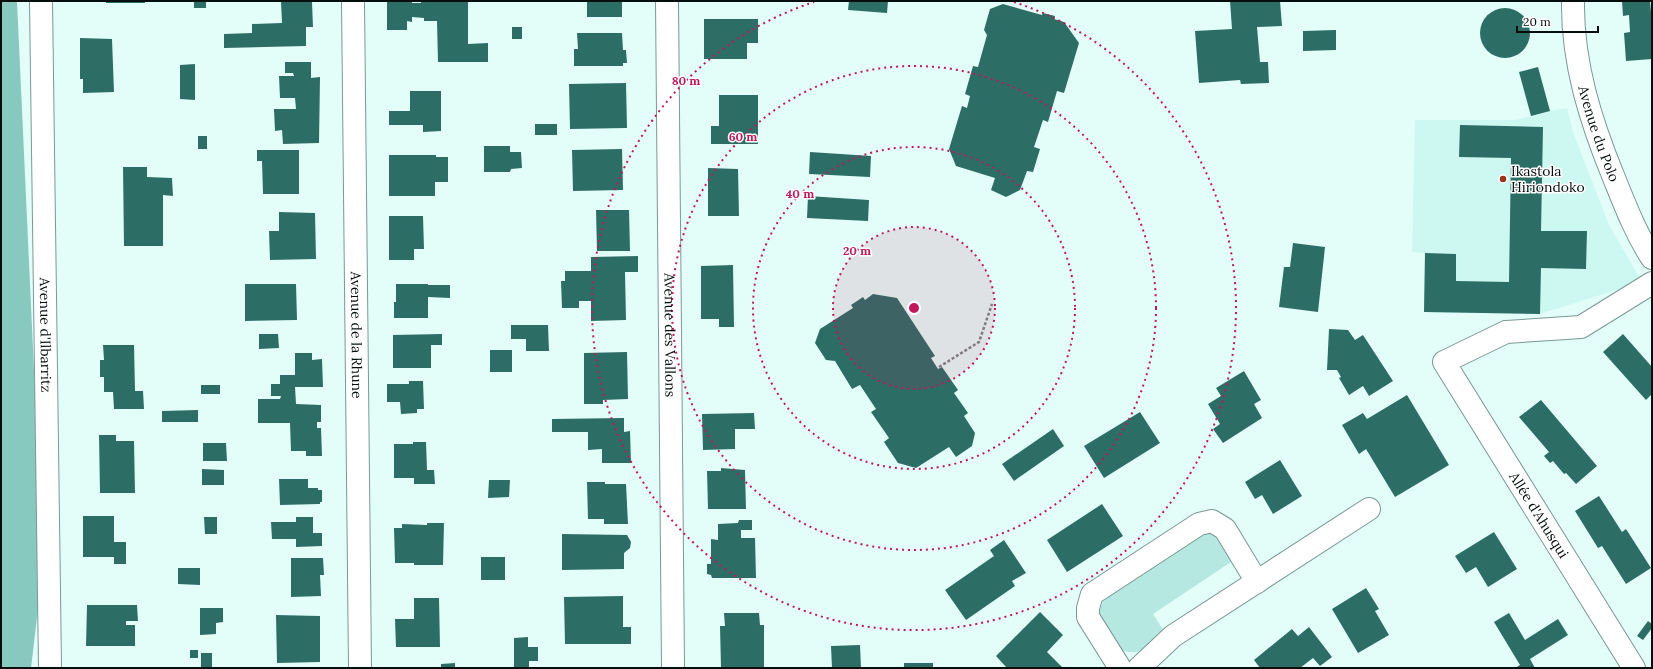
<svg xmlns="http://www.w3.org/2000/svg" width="1653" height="669" font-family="Lora,serif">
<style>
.built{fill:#ccf8f1}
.green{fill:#b5e8e0}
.forest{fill:#87c9bf}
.building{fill:#2c6e66}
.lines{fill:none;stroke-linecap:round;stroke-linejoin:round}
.street-casing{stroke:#799994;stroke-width:24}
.path{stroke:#768885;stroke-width:2.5;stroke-dasharray:3 2;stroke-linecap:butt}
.street{stroke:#fff;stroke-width:22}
.ring{fill:none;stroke:#c2185b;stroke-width:2;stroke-dasharray:2 4}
.poi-dot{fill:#9c331b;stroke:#fff;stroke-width:1.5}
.labels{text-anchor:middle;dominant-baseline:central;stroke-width:3;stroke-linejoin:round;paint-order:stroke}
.street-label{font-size:14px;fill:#040e0d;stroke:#fff}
.poi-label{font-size:14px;fill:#040e0d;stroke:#fff;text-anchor:start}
.centre{fill:#c2185b;stroke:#fff;stroke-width:2}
.ring-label{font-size:12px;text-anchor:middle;font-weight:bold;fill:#c2185b;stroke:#fff;stroke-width:3;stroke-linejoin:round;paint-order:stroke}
</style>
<rect width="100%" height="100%" fill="#e3fef9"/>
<polygon class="built" points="1567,108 1573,132 1609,225 1642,282 1540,314 1424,312 1425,253 1412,252 1415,120 1516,120 1550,111"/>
<path class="green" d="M1202 531 1217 533 1234 560 1153 614 1163 630C1148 646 1143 657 1120 650L1098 616 1102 603 1111 592Z"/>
<polygon class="forest" points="1,1 17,1 43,567 31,668 1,668"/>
<g class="building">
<rect x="106" y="1" width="39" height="2"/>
<rect x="194" y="1" width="12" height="7"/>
<polygon points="387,1 412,1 412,3 421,3 421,1 468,1 468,44 488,43 488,62 438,62 437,21 424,21 424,18 412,17 412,22 407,21 407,30 387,30"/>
<rect x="587" y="1" width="35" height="16"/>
<polygon points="849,1 888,1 887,13 848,10"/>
<polygon points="1230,1 1280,1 1282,26 1257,27 1260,62 1268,62 1269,83 1241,84 1240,80 1199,83 1195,31 1232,29"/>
<polygon points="1622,1 1650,1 1651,12 1652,12 1652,59 1626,61 1624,33 1630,32 1629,15 1623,16"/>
<polygon points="281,2 312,2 313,27 306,27 306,46 224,48 224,34 252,33 252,24 282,23"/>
<polygon points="1003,4 1042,15 1043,13 1055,16 1054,19 1064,22 1079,43 1064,93 1057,91 1048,122 1043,120 1034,147 1040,149 1033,172 1027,171 1020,190 1006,197 991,190 995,178 956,166 949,149 962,106 967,108 970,96 965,94 973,66 978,67 987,35 984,30 990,9"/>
<circle cx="1505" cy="33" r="25"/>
<polygon points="704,19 758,19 758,43 747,43 747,59 704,59"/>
<rect x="512" y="27" width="10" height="12"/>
<polygon points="1336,30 1336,50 1303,51 1303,31"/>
<polygon points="577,33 622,33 623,50 626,50 627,63 623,63 623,66 574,66 574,49 578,49"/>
<polygon points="80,38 112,39 114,92 83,93 83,79 80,79"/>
<polygon points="285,62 311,62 311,78 320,77 319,143 283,144 282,130 275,131 274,109 296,109 295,98 280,98 279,76 294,76 293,73 285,73"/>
<polygon points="195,64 195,100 180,99 180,65"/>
<polygon points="1538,67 1550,111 1531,116 1519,72"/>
<polygon points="626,83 627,128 570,129 569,84"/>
<polygon points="410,91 441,91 441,131 423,132 423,125 389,125 389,111 410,111"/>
<polygon points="719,95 758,95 758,144 711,144 711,126 719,126"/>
<rect x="535" y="124" width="22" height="11"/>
<polygon points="1460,125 1543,127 1541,231 1587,231 1586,269 1541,268 1540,314 1424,312 1425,253 1456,254 1456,281 1509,282 1511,158 1459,157"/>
<rect x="198" y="136" width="9" height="13"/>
<polygon points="484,146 510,146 510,152 521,152 522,168 511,169 510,172 484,172"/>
<polygon points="622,149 623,190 573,191 572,150"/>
<polygon points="257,150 299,150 299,194 263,194 262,161 257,161"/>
<polygon points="810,152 871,156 870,177 809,174"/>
<polygon points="389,155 436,155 436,157 448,157 448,182 435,182 435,196 389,196"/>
<polygon points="123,167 147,167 147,177 172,178 173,196 163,195 163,246 124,246"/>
<polygon points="708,168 738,169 739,216 708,216"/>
<polygon points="808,196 869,200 868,221 807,218"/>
<polygon points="596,210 629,210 630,251 597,251"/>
<polygon points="279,212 315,213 316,259 270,260 269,231 279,231"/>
<polygon points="389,216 423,216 424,249 414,249 414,260 389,260"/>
<polygon points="1293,243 1325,247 1318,312 1279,307 1284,267 1290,267"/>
<polygon points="638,256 638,272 625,272 626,320 591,321 591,301 579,301 579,308 562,308 561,281 565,281 565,271 591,271 591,257"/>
<polygon points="733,265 734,327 719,327 719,319 701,319 701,266"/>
<polygon points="245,284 296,284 297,320 245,321"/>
<polygon points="396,284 428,284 428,285 450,285 450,298 428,297 428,318 394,318 394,302 396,302"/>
<polygon points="873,294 897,298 935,356 931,358 938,369 942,367 958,390 954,393 968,413 964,416 975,433 972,446 956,457 949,447 916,468 898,463 884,442 889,438 871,412 876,409 860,385 852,389 835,361 826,360 815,343 820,329 853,308 851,305 863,297 865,300"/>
<polygon points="511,325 548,325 549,351 526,351 526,339 511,339"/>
<polygon points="1329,329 1348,330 1355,340 1363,335 1393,381 1369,396 1363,386 1349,395 1339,378 1341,377 1337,370 1327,370"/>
<polygon points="259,334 278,334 279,348 259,349"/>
<polygon points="442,334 442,345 431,345 431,368 393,368 393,335"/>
<polygon points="1623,334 1652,367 1652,394 1646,400 1603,352"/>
<polygon points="103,345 134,345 135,391 143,391 144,409 114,409 113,392 104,392 104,377 100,377 100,360 104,360"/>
<rect x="490" y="350" width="22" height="22"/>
<polygon points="627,352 628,399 603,400 603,404 584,404 584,353"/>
<polygon points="295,353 312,353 312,360 322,359 323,387 295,387 296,404 321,405 321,422 317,422 317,428 321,428 322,456 306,456 306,451 291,451 290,423 258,423 258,399 280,399 281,396 271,396 271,384 280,384 280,375 295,375"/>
<polygon points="1244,371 1261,400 1254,404 1262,418 1223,443 1213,429 1220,424 1208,404 1221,396 1216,388"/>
<polygon points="409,381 423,381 424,409 417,409 417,413 401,414 400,402 387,402 387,384 409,384"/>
<rect x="201" y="385" width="19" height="9"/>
<polygon points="1407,395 1449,465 1395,497 1366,449 1359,454 1342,425 1363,413 1367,419"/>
<polygon points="1541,400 1597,466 1576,484 1566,473 1564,474 1553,461 1550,463 1544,456 1549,452 1519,417"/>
<polygon points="198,410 198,422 162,422 162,411"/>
<polygon points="1140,412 1160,443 1104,478 1084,446"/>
<polygon points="754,413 755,429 735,429 735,449 703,450 702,414"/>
<polygon points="624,418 624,432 630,431 631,463 602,463 602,449 588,450 588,432 552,432 552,419"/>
<polygon points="1053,429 1064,446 1014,481 1002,464"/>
<polygon points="99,435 116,435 116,441 134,441 135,493 100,493"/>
<polygon points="413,442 426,442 427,470 434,470 435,484 414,484 414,478 394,478 394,444 413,444"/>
<polygon points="203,443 226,443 227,461 203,461"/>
<polygon points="1280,460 1302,496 1273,514 1262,495 1255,499 1245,482"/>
<polygon points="721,468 745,470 746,509 708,509 707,471 721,471"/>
<polygon points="202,469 224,470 224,485 202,485"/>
<polygon points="279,479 308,479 308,488 318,488 318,490 322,490 322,502 320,502 320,504 280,505"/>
<polygon points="489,480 510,480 509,497 488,498"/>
<polygon points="587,482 605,482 605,484 626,484 628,524 604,524 604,519 588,519"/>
<polygon points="1599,496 1622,532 1626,529 1651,568 1626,584 1602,546 1598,548 1575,511"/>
<polygon points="1102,504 1123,536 1067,572 1047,540"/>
<polygon points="83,516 114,516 114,542 126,542 126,564 114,564 114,557 83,557"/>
<polygon points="204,517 217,517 217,534 205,534"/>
<polygon points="296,517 313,517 313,533 322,533 322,546 296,547 296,539 272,539 271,522 296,522"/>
<polygon points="739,520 752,520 752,530 741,530 741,538 755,538 756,578 712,578 711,575 707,574 707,564 711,564 711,539 718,540 718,524 738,523"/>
<polygon points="427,523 444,523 443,565 414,565 414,563 395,563 394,528 402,528 402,524 427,525"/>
<polygon points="1494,532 1517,569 1488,587 1476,567 1466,573 1455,556"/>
<polygon points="562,534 627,535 631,542 630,548 624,553 624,569 562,570"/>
<polygon points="1004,540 1026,573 1012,581 1015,586 966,620 945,590 994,556 990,550"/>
<rect x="481" y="557" width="24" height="23"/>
<polygon points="291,558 323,558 324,575 320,575 321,596 291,597"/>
<polygon points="178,568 200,568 200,585 178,584"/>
<polygon points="1366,588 1379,609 1375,611 1389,635 1358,653 1332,609"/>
<polygon points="623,596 623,627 631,627 631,644 565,644 564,597"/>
<polygon points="414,598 439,598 440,647 396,647 395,619 414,619"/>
<polygon points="87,605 137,605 138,621 126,621 126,625 135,625 135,646 86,646"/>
<polygon points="200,608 223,608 223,622 216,623 216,634 200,635"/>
<polygon points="1040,612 1063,635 1047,652 1063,668 1007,668 996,656"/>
<polygon points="724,613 759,613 760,625 764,625 764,668 721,668 720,626 725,626"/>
<polygon points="1509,613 1525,640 1558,619 1568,635 1530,659 1535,668 1515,668 1520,665 1494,622"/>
<polygon points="276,615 320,616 320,662 277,663"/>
<polygon points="1648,621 1652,624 1652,628 1643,640 1637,636"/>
<polygon points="1309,627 1332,657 1320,666 1313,658 1300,668 1260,668 1254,660 1292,629 1298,636"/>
<polygon points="528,637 528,647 538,647 538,661 529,661 529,668 514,668 514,638"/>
<polygon points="860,645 861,668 832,668 831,646"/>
<rect x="190" y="650" width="8" height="8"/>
<rect x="201" y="653" width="11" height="15"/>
<polygon points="455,663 455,668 441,668 441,664"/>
<rect x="904" y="663" width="29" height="5"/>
</g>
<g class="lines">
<g class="street-casing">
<g id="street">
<path id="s1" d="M41 1 50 668"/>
<path id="s2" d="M353 1 360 668"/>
<path id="s3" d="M667 1 673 668"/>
<path id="s4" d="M1573 1C1572 63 1591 122 1614 178 1625 205 1636 234 1652 258"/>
<polyline points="1120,668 1088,617 1088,608 1092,594 1199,524 1212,521 1225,529 1257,582"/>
<polyline points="1139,668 1173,636 1369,509"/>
<polyline points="1634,668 1444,362 1506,332 1581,327 1652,283"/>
</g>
</g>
<polyline class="path" points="939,367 979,342 992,304"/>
<use href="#street" class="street"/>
</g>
<circle cx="914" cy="308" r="81" fill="#c2185b" fill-opacity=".12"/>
<g class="ring">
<circle cx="914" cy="308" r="81"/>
<circle cx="914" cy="308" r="161"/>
<circle cx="914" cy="308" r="242"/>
<path d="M1014 2A322 322 0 1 1 814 2"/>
</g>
<circle class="poi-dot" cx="1503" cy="179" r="4"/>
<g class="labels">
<g class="street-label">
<text stroke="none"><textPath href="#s4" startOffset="136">Avenue du Polo</textPath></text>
<text stroke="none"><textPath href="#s2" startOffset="334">Avenue de la Rhune</textPath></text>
<text stroke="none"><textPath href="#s3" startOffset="334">Avenue des Vallons</textPath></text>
<text stroke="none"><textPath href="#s1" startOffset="334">Avenue d'Ilbarritz</textPath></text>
<text transform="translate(1539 515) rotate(58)">Allée d'Ahusqui</text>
</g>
<g class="poi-label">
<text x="1511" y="171">Ikastola<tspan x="1511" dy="16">Hiriondoko</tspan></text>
</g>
</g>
<circle cx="914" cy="308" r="6" class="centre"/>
<g class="ring-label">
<text x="686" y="85">80 m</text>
<text x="743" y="141">60 m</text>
<text x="800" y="198">40 m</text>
<text x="857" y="255">20 m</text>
</g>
<rect width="1653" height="669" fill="none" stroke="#040e0d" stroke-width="4"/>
<path d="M1517 26v6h81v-6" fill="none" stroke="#040e0d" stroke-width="2"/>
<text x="1523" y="26" font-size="12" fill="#040e0d" stroke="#ffffff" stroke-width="3" paint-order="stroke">20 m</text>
</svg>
